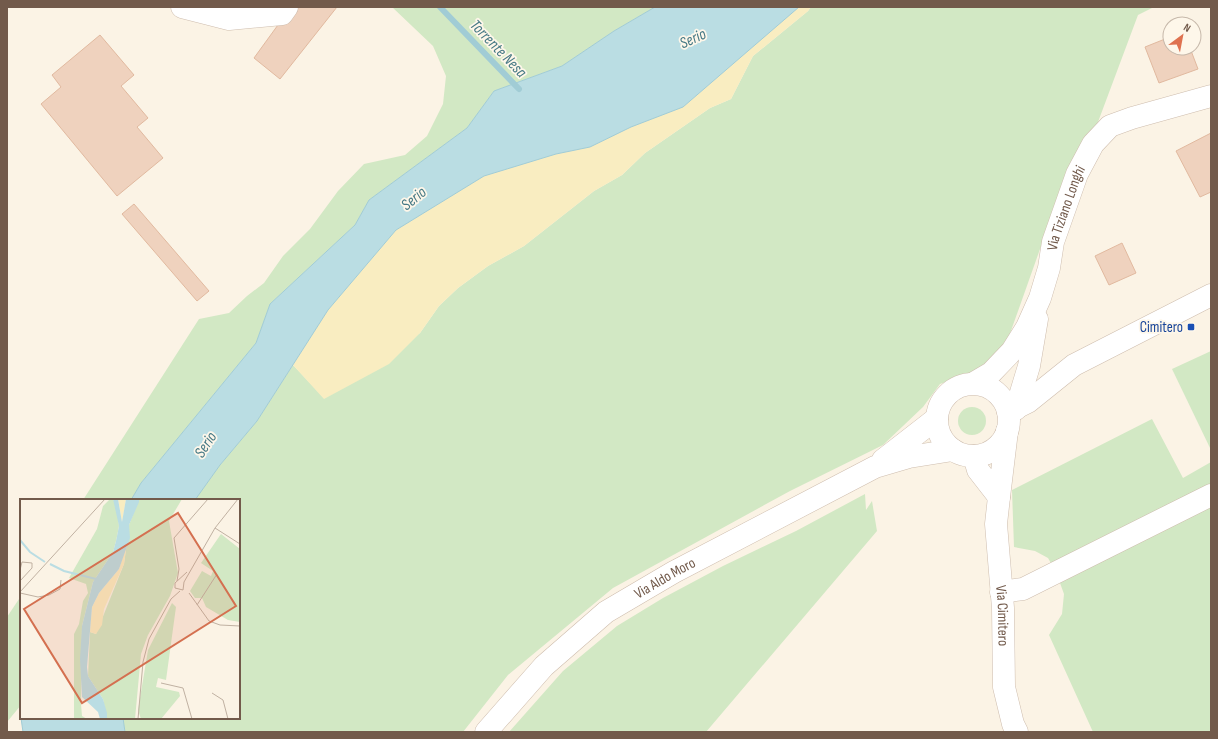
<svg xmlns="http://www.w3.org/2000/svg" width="1218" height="739" font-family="'Sofia Sans Condensed',sans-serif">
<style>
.green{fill:#d2e8c4}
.sand{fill:#f9edc1}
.water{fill:#badde3;stroke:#a1ccd5}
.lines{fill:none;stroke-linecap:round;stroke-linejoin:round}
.stream{stroke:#a1ccd5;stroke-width:6}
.building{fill:#efd2be;stroke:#e1b99f}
.minor-casing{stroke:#cebdae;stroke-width:23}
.minor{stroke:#fff;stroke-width:22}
.transit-dot{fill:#1a4fb4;stroke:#fef7ea;stroke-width:1.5}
.labels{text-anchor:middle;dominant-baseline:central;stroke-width:3.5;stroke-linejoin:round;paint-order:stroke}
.street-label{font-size:15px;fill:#725a4b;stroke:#fef7ea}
.transit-label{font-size:15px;fill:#164399;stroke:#fef7ea;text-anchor:end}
.water-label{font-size:16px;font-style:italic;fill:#467985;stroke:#fef7ea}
.inset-river{fill:none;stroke:#badde3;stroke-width:2}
.inset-road{fill:none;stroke:#c0b1a2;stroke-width:1}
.view{fill:#d47050;fill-opacity:0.15;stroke:#d47050;stroke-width:2}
.inset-edge{fill:none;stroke:#725a4b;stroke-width:2}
</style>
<rect width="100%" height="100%" fill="#fbf3e5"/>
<g class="green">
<polygon points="392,7 655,7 614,31 562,66 494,91 467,128 369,200 355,225 270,304 256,343 141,483 131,500 83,500 199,319 229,313 247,296 264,283 283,256 310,229 338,191 364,164 405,155 427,136 443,104 446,76 433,46"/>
<polygon points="811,7 1154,7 1138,15 1098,122 1056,204 1007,342 997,360 974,372 940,384 923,407 883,445 790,491 613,588 508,675 463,732 125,732 123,718 239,718 239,500 195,500 220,465 257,421 293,365 324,398 420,333 439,306 458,288 488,266 524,246 594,191 622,175 645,153 710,108 731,99 753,56 808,11"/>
<polygon points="1211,351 1211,450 1172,369"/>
<circle cx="972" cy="421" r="14"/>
<polygon points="1152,419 1183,478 1211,462 1211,732 1093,732 1049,635 1062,614 1064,594 1056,572 1048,558 1035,551 1014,547 1012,490"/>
<polygon points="865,494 866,510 872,501 877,531 706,732 509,732 563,671 617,626 663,598 723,566 796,531"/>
<polygon points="21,596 21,705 7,722 7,617"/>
</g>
<polygon class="sand" points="799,7 811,7 808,11 753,56 731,99 710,108 645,153 622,175 594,191 524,246 488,266 458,288 439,306 420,333 389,364 324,399 293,365 328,310 396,230 484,176 556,154 590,147 631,127 683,107"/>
<g class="water">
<polygon points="655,7 799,7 683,107 631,127 590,147 556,154 484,176 396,230 328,310 257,421 220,465 195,500 131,500 141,483 256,343 270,304 355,225 369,200 467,128 494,91 562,66 614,31"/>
<polygon points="21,718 123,718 125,732 23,732"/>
</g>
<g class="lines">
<polyline class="stream" points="440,7 519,89"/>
</g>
<g class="building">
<polygon points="291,7 337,7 280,79 254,58"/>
<polygon points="100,35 134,75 121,86 148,118 137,127 163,158 117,196 41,104 61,87 52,75"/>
<polygon points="1170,37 1170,48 1190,48 1198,69 1159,83 1145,47"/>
<polygon points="1211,133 1211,192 1200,197 1176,151"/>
<polygon points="134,204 209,291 197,301 122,214"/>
<polygon points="1122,243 1136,273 1109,285 1095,256"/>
</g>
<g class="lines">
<g class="minor-casing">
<g id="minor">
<polyline points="182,7 229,19 282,14 287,7"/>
<path id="s1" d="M974 383 991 373 1012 351 1027 327 1040 298 1049 268 1053 242 1077 174 1093 144 1110 126 1132 118 1211 96"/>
<circle cx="973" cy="420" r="36"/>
<polyline points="1016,409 1029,366 1037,319"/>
<polyline points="1008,412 1028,402 1074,365 1211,295"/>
<polyline points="974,456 978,470 999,497 1007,431"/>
<polyline points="883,460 937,418"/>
<path id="s2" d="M999 497 996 524 1003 608 1004 687 1013 724 1017 732"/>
<polyline points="1001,592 1023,589 1211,495"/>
<path id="s3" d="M486 732 544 666 606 612 674 572 875 467 909 457 953 450"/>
</g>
</g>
<use href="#minor" class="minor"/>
</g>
<rect class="transit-dot" x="1187" y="323" width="8" height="8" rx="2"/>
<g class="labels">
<g class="street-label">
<text stroke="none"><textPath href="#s1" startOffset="204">Via Tiziano Longhi</textPath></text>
<text stroke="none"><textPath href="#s3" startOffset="238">Via Aldo Moro</textPath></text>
<text stroke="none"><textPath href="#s2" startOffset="119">Via Cimitero</textPath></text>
</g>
<g class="transit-label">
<text x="1183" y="327">Cimitero</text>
</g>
<g class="water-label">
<text transform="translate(693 39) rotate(-25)">Serio</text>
<text transform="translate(498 49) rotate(46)">Torrente Nesa</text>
<text transform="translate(414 199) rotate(-40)">Serio</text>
<text transform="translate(206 445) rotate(-57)">Serio</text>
</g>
</g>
<g transform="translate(20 499)">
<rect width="220" height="220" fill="#fbf3e5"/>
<path d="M90 0H93L97 9 99 27 96 42 93 53 73 83 62 127 61 205 62 217 67 220H54V135L59 125 63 102 68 94 66 85 49 79 77 30 83 7ZM119 0H162L149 22 158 74 150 97 128 136 121 155 115 220H87L83 200 68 177 70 133 76 135 104 65 109 26ZM201 35 220 50V123L208 121 186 108 182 99H175L170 92 182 72 191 77 193 72 181 64ZM152 104 156 108 146 181 138 179 136 188 159 193 160 197 141 220H121L118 211 128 151Z" fill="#d2e8c4"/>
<path d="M98 0H106L102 24 101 17ZM107 44 104 65 84 110 82 126 76 135 70 133 72 108 79 94 99 70Z" fill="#f9edc1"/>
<path d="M93 0H98L102 23 106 0H119V3L109 26 110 39 99 70 79 94 72 108 67 168 68 177 83 200 87 214V220H80L78 213 62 198 60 160 62 127 73 83 93 53 96 42 99 27Z" fill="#badde3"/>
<path class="inset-river" d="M0 41 10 53 25 63M30 65 44 72 76 80"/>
<path class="inset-road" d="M195 29 220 45M0 71 2 63 12 64V69L0 82M157 82 159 70 154 39 188 0M164 83 195 29 218 0M164 83 163 91 155 89V84L167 73M0 93 85 0M0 94 18 98 29 96 40 90 41 81M169 94 189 122 200 126 220 127M177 106 197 75M141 184 163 189 172 220M192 194 203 201 208 220M118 220 123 163 129 140 151 100 160 92"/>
<path class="view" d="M158 14 216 107 62 204 4 110Z"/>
<rect width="220" height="220" class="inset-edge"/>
</g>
<rect width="1218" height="739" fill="none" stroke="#725a4b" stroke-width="16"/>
<g transform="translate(1182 36) rotate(32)"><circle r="19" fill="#fef7ea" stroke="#c6b8aa"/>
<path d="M0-3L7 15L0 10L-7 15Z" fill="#df7250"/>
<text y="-6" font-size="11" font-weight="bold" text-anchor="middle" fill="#725a4b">N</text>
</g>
</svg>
